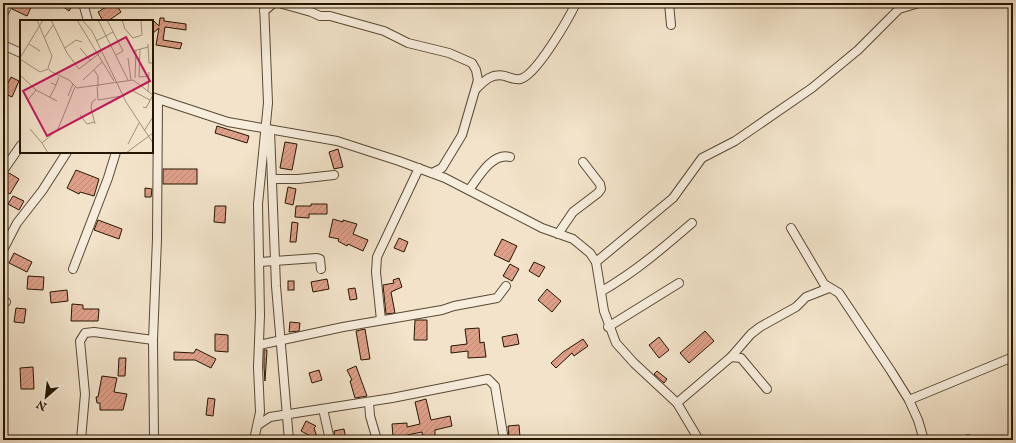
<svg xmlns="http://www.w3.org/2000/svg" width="1016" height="443" font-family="'IM FELL English',serif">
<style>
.building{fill:url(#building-hatch);stroke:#251601}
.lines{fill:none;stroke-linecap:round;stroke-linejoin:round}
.minor-casing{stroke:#584933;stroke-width:10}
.minor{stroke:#f7eddd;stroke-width:8}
.inset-road{fill:none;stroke:#a0917a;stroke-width:1}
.view{fill:#c2185b;fill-opacity:0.15;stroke:#c2185b;stroke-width:2}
.inset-edge{fill:none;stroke:#251601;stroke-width:2}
</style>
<defs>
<pattern id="building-hatch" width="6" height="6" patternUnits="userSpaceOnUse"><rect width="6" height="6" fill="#dfa08a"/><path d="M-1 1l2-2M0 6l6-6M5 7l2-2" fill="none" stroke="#bf8975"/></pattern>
</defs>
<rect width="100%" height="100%" fill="#f2e3ca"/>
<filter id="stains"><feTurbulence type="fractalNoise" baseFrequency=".005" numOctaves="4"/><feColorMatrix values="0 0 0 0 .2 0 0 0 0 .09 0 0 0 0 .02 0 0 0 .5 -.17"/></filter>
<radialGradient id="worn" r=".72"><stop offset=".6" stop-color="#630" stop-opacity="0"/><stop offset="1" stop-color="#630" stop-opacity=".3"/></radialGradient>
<g class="building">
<polygon points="14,3 33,3 27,16 12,9"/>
<polygon points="58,3 74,3 69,11"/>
<polygon points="112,3 115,3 121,12 108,21 103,21 98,12"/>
<polygon points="160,18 164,18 164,21 186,24 186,30 165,27 163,40 182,43 180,49 156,45 159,28 152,34 152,19 159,26"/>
<polygon points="11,77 19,81 12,97 3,93"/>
<polygon points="217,126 249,136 247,143 215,133"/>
<polygon points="285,142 297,144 292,170 280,168"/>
<polygon points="338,149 343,167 334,169 329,152"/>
<rect x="163" y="169" width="34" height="15"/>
<polygon points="76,170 99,179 94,196 80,192 79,194 67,188"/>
<polygon points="9,173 19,179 10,194 3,190 3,176"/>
<polygon points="288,187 296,189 293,205 285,203"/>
<polygon points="145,188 152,189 151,197 145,197"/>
<polygon points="13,196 24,201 19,210 8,204"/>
<polygon points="311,204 327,204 327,214 309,214 309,218 295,217 296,206 311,206"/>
<polygon points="215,206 226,206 225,223 214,222"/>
<polygon points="333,219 343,222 343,220 357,224 353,234 368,240 363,251 348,244 347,246 338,241 339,239 329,237"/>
<polygon points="98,220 122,229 119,239 94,230"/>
<polygon points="292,222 298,223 296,242 290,242"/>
<polygon points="399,238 408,242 404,252 394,248"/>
<polygon points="502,239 517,246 509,262 494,255"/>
<polygon points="14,253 32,262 27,272 9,263"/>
<polygon points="534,262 545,267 539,277 529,271"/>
<polygon points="510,264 519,269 512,281 503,276"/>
<polygon points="28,276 44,277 43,290 27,289"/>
<polygon points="399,278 402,287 391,292 395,313 386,314 383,285 394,283 393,280"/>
<polygon points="327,279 329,289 313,292 311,282"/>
<rect x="288" y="281" width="6" height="9"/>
<polygon points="355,288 357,299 350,300 348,289"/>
<polygon points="547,289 561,301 552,312 538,300"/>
<polygon points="67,290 68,301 51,303 50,292"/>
<polygon points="72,304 83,305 83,309 99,309 98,321 71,321"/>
<polygon points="16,308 26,309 24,323 14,322"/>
<polygon points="415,320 427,320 427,340 414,340"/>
<polygon points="290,322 300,323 299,331 289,332"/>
<polygon points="479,328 480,343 484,342 486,357 468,358 468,351 451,353 451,346 467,344 465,329"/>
<polygon points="365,329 370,359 361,360 356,331"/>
<polygon points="705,331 714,341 689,363 680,353"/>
<polygon points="215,334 228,335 228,352 215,351"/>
<polygon points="517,334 519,344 504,347 502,337"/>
<polygon points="659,337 669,350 659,358 649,345"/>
<polygon points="583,339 588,346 574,356 572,353 556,368 551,363 563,352"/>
<polygon points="196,349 216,359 211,368 195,360 174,360 174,352 194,353"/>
<polygon points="264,350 267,350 265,381 264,367"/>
<polygon points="119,358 126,358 125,376 118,376"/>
<polygon points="356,366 367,396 355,398 350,381 352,380 347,370"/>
<polygon points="33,367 34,389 21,389 20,368"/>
<polygon points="319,370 322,380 312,383 309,373"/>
<polygon points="657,371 667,379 664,383 654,374"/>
<polygon points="102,376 117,378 114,392 127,394 123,410 100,410 100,403 97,403 96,397 98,397"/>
<polygon points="208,398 215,399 213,416 206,415"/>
<polygon points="426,399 431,420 450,416 452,426 435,430 435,440 423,440 422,432 407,435 408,440 398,440 398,437 393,437 392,424 407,423 407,427 420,424 415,402"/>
<polygon points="306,421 316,426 314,428 318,440 301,431"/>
<polygon points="519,425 520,437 509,438 508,426"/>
<polygon points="344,429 346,440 335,440 334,431"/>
</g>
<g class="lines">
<g class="minor-casing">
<g id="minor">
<polyline points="83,3 88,21"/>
<polyline points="279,3 311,12 320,16 330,16 384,31 408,43 449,53 472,63 476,70 478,80 462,135 442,168 432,173"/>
<polyline points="669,3 671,25"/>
<polyline points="264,11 274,3"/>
<polyline points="3,14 9,3"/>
<polyline points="3,45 21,53"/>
<path d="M476 89C485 80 492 73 505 76 510 78 515 80 520 79 536 76 569 18 576 3"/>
<polyline points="152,97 228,122 337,141 399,161 445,178 542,228 573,239 590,253 596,262 604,311 616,343 634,363 677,403 699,440"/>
<polyline points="270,130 276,286 289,440"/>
<polyline points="3,171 21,145"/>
<polyline points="273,179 298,179 334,175"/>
<path d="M469 190C478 178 492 152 510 157"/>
<polyline points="791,228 824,284 839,293 891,371 909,400 918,420 924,440"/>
<polyline points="558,234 573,212 598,193 601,189 600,184 583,162"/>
<polyline points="3,250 17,223 42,191 67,152"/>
<polyline points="260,262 317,258 320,259 321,269"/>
<polyline points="596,262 673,198 702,158 735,141 812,88 858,50 899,9 919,3"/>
<polyline points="73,269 108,178 116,152"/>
<path d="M602 291C635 272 663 248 692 223"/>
<polyline points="3,301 6,302"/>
<polyline points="381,320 376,272 377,257 419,168"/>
<polyline points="608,327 679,283"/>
<polyline points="259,345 343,327 442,310 454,306 497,298 506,286"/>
<polyline points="731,357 751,334 760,327 796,307 806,297 829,288"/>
<polyline points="909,400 1013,357"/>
<polyline points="369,402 370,416 377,440"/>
<polyline points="677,403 731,357 741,358 767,389"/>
<polyline points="323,409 330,440"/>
<polyline points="258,425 270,417 392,398 488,379 495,386 504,440"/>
<polyline points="81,440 85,394 80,341 85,333 94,332 153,340"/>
<polyline points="154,440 153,340 157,239 158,100"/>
<polyline points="254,440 260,412 258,367 260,315 258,204 268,103 264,3"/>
<polyline points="966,440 968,439"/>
</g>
</g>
<use href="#minor" class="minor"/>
</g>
<g transform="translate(20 20)">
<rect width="133" height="133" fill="#f2e3ca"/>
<path class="inset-road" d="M17 0 32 36 28 48 30 51 49 60 57 68 113 60 133 75M31 0 47 33 59 49 81 32M57 0 94 61M62 0 72 11 106 82 133 123M78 0 108 60M87 0 103 31 96 35M102 0 105 9 113 18 122 15 121 0M25 17 33 5M76 21 93 12M9 24 20 31M128 24 129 43H133M45 28 56 20 62 22M60 28 71 41M120 29 119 57 129 56M113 31 128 27M0 38 23 0M108 38 111 60M0 39 20 52 28 49M74 50 78 56V67M0 55 16 70 37 81M115 58 116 30M63 60 82 42M31 63 36 65 39 57M77 67 78 80 102 76M113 71 130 80M128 72 129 52M48 76 53 64M30 77 36 65M8 80 16 70M123 87 126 88 133 75M60 95 67 104 74 102M75 104 71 88 72 82 76 79M10 109 22 123M124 111 133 97M108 124 119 103M28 133 22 123 38 109 55 67M106 133 133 113"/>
<path class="view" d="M106 17 130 61 27 116 3 71Z"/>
<rect width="133" height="133" class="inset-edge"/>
</g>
<rect width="1016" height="443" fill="none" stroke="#f2e3ca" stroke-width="16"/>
<rect x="4" y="4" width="1008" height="435" fill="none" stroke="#251601" stroke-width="2"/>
<rect x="8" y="8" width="1000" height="427" fill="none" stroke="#251601"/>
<g transform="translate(46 397) rotate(208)" stroke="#f7eddd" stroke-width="3" paint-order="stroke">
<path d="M0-3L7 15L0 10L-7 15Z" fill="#251601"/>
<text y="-6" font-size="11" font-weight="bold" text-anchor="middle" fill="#251601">N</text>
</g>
<rect width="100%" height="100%" filter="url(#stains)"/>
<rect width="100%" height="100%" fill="url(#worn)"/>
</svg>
